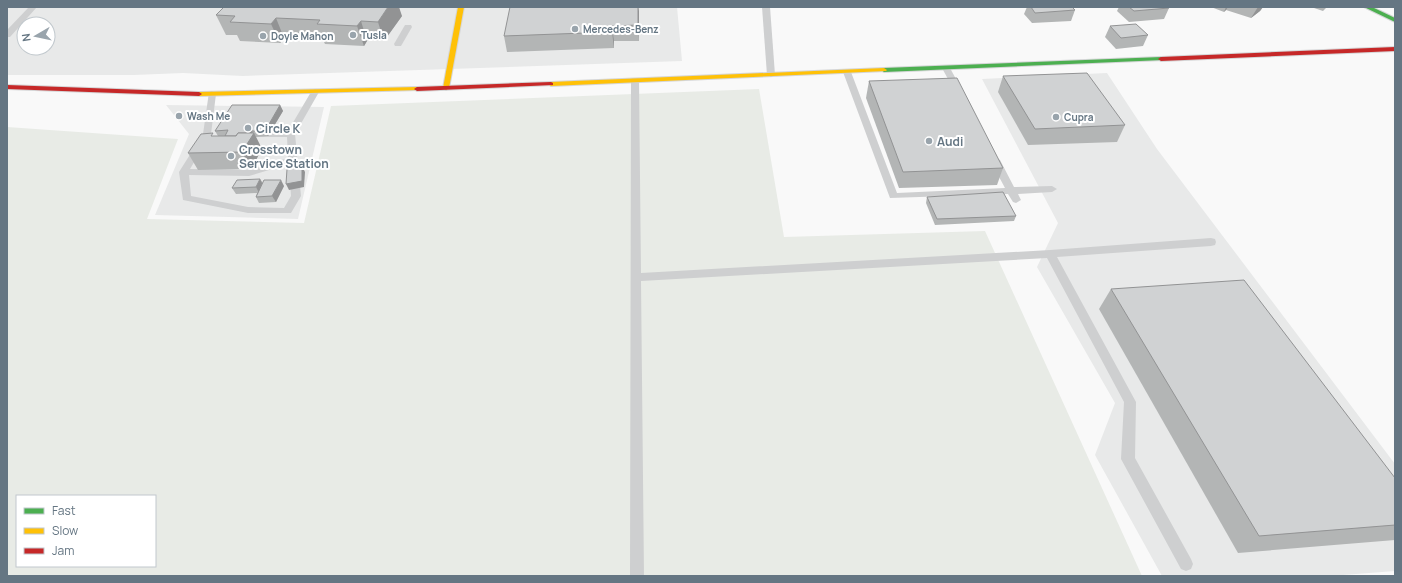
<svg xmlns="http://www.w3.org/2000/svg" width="1402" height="583" font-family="Manrope,sans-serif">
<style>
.built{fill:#e8e9e9;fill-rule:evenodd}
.green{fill:#e8ebe6;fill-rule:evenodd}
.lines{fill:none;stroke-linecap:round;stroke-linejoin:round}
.fast-casing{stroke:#d5d6d7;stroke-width:2}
.slow-casing{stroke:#d5d6d7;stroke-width:2}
.jam-casing{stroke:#d5d6d7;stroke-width:2}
.lane{fill:#cecfd0;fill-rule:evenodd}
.fast{fill:#4caf50;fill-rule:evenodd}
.slow{fill:#ffc107;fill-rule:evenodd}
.jam{fill:#c62828;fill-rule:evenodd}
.wall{fill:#b3b5b5}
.shaded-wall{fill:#929394}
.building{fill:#d0d2d3;stroke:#929394}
.poi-dot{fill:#99a4ac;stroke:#fff;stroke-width:1.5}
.labels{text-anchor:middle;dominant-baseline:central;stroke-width:4;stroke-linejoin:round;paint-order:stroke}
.far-poi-label{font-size:10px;font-weight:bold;fill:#657683;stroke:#fff;text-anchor:start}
.poi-label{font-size:12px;font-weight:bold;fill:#657683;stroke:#fff;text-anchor:start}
</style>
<rect width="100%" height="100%" fill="#f9f9f9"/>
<g class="built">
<path d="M7 7H677L682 61 243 76 183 73 134 75H7ZM24 24H48V48H24Z"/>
<polygon points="1107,73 1157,149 1395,464 1395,571 1330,576 1162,576 1095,455 1115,403 1037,267 1058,223 982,79"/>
<polygon points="166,105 324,107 298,219 155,215 189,134"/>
</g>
<path class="green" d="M759 89 784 237 985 231 1142 576H7V127L178 139 147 219 304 223 331 106ZM17 496H155V566H17Z"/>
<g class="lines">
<g class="fast-casing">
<g id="fast">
<polygon points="1364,7 1372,7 1395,18 1395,22"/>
<polygon points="1161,57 1163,58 1163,60 884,72 881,70 884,68"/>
</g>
</g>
<g class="slow-casing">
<g id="slow">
<polygon points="458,7 464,7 449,88 446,90 443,88"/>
<polygon points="884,68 887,70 886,71 551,86 548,84 551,82"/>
<polygon points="417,87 419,88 419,90 199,96 196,94 199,92"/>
</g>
</g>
<g class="jam-casing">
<g id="jam">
<polygon points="1395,47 1395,51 1161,61 1158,59 1161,57"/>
<polygon points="551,82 553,83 553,85 417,91 414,89 417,87"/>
<polygon points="7,85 199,92 202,94 199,96 7,89"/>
</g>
</g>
<g class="lane">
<polygon points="29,7 37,7 10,37 7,37 7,30"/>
<polygon points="762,7 770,7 775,75 771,77 767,75"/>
<polygon points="405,25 411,25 412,27 401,46 395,46 394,44"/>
<polygon points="943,66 946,66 950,68 963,92 962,94 959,95 955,92 942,68"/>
<polygon points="844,70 850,70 851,72 897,193 1005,188 990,160 995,157 1000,160 1014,187 1052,186 1057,189 1052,192 1018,194 1021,200 1016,203 1013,202 1008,194 890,198 843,72"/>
<polygon points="632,78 638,78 639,80 641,273 1050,250 1211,238 1215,239 1216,242 1215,245 1211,246 1057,257 1136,402 1135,458 1191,559 1193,564 1191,569 1186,571 1181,569 1121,459 1124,402 1047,258 641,281 644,576 630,576 631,80"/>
<path d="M315 89 319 92 295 134 301 196 291 213H248L183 200 179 172 203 134 209 92 212 91 216 94 211 134 190 169 249 170 288 158 287 137H255L251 134 255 131H288L311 92ZM289 164 291 196 284 208 248 207 191 196 189 175 249 176Z"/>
</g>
<use href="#fast" class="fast"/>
<use href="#slow" class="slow"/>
<use href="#jam" class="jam"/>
</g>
<g class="wall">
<polygon points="638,7 639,41 614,41 614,48 507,52 504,36"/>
<polygon points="1027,7 1072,7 1075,10 1071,21 1032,23 1024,14"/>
<polygon points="1119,7 1168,7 1169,8 1164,19 1129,22 1117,11"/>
<polygon points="1211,7 1263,7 1260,11 1251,18 1226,10 1224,12"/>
<polygon points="1311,7 1327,7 1323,11"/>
<polygon points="216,15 402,16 384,41 367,41 364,46 325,44 323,40 284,38 280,43 240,41 237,35 226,35"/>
<polygon points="1110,26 1148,35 1143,46 1116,49 1105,37"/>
<polygon points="1003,76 1125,125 1117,142 1028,145 998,92"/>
<polygon points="869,81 1003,168 997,185 899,188 866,98"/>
<polygon points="280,105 283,111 268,136 256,137 262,149 251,169 198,170 188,153 215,136 218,136 215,131"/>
<polygon points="260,179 263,183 284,186 276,202 259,203 256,197 257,193 236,194 232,188"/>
<polygon points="927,197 1016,216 1014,221 935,225 926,203"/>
<polygon points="1111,289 1395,478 1395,540 1238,553 1099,309"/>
</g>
<g class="shaded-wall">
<polygon points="388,7 399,7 402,16 384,41 378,22"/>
<polygon points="638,7 639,11 639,41 638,25"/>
<polygon points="1226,7 1228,7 1226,10 1224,12"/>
<polygon points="1258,7 1263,7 1260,11 1251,18"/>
<polygon points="276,18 284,38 280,43 271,24"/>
<polygon points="361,21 367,41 364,46 357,26"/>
<polygon points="612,26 614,41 614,48 612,32"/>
<polygon points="280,105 283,111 268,136 265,131"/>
<polygon points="252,131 253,134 254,133 262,149 251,169 242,152 242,146"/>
<polygon points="302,166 305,172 304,187 289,190 286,184"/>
<polygon points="260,179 263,185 259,193 256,187"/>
<polygon points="281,180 284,186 276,202 272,196"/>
</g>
<g class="building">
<polygon points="224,7 388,7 378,22 361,21 357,26 317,24 320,20 276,18 271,24 230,22 235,16 216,15"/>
<polygon points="510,7 638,7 638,25 612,26 612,32 504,36"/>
<polygon points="1031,7 1072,7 1075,10 1035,13"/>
<polygon points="1129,7 1168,7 1169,8 1134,11"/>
<polygon points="1136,24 1148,35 1121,38 1110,26"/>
<polygon points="1087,73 1125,125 1035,129 1003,76"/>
<polygon points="957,78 1003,168 903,172 869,81"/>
<polygon points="232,105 280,105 265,131 252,131 250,133 238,133 236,136 225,136 228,130 215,131"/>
<polygon points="213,133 211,136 236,136 238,133 254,133 242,152 188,153 201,134"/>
<polygon points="302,166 302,181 286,184 287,169"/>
<polygon points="260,179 256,187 232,188 237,180"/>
<polygon points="264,180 281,180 272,196 256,197"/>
<polygon points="1003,192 1016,216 937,219 927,197"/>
<polygon points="1244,280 1395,478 1395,525 1259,536 1111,289"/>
</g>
<g class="poi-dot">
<circle cx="575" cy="29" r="4"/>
<circle cx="353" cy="35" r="4"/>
<circle cx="263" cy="36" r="4"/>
<circle cx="179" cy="116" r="4"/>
<circle cx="1056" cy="117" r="4"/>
<circle cx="248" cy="128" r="4"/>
<circle cx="929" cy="141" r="4"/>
<circle cx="231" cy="156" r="4"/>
</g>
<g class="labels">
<g class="far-poi-label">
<text x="583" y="29">Mercedes-Benz</text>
<text x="361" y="35">Tusla</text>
<text x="271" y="36">Doyle Mahon</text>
<text x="187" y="116">Wash Me</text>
<text x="1064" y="117">Cupra</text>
</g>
<g class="poi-label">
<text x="256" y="128">Circle K</text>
<text x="937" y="141">Audi</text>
<text x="239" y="149">Crosstown<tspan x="239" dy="14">Service Station</tspan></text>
</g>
</g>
<rect width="1402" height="583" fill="none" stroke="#657683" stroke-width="16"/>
<rect x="16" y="495" width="140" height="72" fill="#ffffff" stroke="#c1c8cd"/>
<rect x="24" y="508" width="20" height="6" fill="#4caf50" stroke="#c1c8cd"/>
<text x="52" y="515" font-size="12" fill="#657683">Fast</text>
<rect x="24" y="528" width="20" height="6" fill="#ffc107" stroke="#c1c8cd"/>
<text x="52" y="535" font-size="12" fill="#657683">Slow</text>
<rect x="24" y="548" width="20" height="6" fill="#c62828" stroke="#c1c8cd"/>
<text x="52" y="555" font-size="12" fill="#657683">Jam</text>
<g transform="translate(36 36) rotate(261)"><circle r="19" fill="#ffffff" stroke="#c1c8cd"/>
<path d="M0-3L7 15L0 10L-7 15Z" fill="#99a4ac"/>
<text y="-6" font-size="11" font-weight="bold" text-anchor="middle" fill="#657683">N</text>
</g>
</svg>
